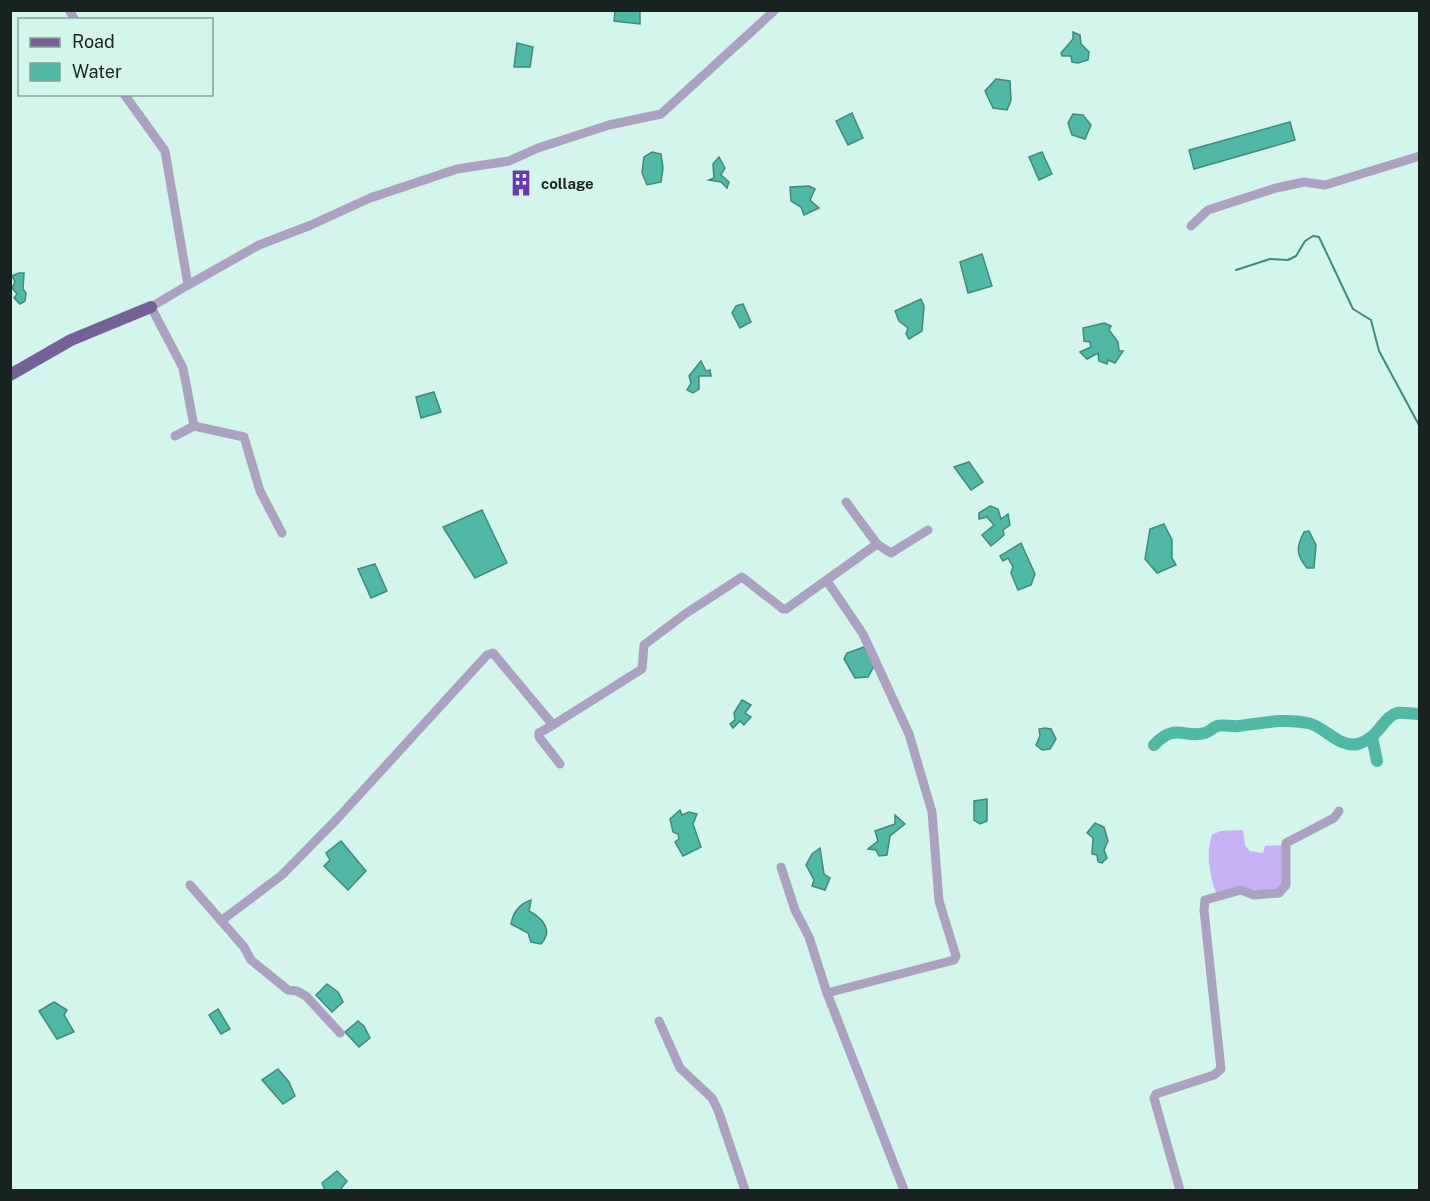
<svg xmlns="http://www.w3.org/2000/svg" width="1430" height="1201" font-family="'Public Sans',sans-serif">
<style>
.green{fill:#c9b1f7}
.water{fill:#50b8a4;stroke:#3f8b7c;stroke-width:1.5}
.lines{fill:none;stroke-linecap:round;stroke-linejoin:round}
.stream{stroke:#3f8b7c;stroke-width:2}
.river{stroke:#50b8a4;stroke-width:12}
.minor{stroke:#aba1c0;stroke-width:9}
.major{stroke:#756198;stroke-width:12}
.labels{text-anchor:middle;dominant-baseline:central;stroke-width:5;stroke-linejoin:round;paint-order:stroke}
.poi-label{font-size:15px;font-weight:bold;fill:#162320;stroke:#d3f5ec;text-anchor:start}
</style>
<rect width="100%" height="100%" fill="#d3f5ec"/>
<path class="green" d="M1243 830 1245 845 1250 851 1263 853 1265 846 1282 845 1285 885C1271 897 1255 888 1239 888 1231 888 1224 893 1216 892 1209 876 1206 850 1212 835L1220 831Z"/>
<g class="water">
<polygon points="615,11 640,11 640,24 614,21"/>
<polygon points="1073,32 1080,35 1081,44 1089,52 1088,60 1078,63 1072,62 1071,56 1062,56 1061,53 1073,39"/>
<polygon points="517,43 533,47 530,67 514,67"/>
<polygon points="996,79 1010,81 1011,100 1007,110 993,108 985,91"/>
<polygon points="852,113 863,138 848,145 836,121"/>
<polygon points="1073,114 1083,115 1091,125 1085,139 1072,135 1068,123"/>
<polygon points="1290,122 1295,140 1194,169 1189,150"/>
<polygon points="652,152 661,154 663,168 661,182 647,185 642,173 644,157"/>
<polygon points="1042,152 1052,174 1039,180 1029,157"/>
<polygon points="719,157 725,168 721,175 729,182 727,188 721,182 709,180 714,178 713,164"/>
<polygon points="809,186 815,189 810,200 819,208 804,215 801,207 791,201 790,187"/>
<polygon points="982,254 992,286 968,293 960,262"/>
<polygon points="19,273 24,273 23,289 26,293 25,301 20,304 14,298 17,294 12,288 15,282 12,276"/>
<polygon points="921,299 924,306 922,331 909,339 906,334 908,328 899,321 895,311"/>
<polygon points="743,304 751,322 740,328 732,313 736,306"/>
<polygon points="1104,323 1111,326 1109,330 1118,342 1119,351 1123,351 1115,363 1108,360 1107,364 1099,361 1098,353 1087,359 1080,352 1091,347 1090,342 1084,341 1083,328"/>
<polygon points="701,361 706,371 710,370 711,376 699,376 699,389 693,393 687,390 691,383 689,376"/>
<polygon points="434,392 441,412 421,418 416,397"/>
<polygon points="969,462 983,482 971,490 954,467"/>
<polygon points="990,506 998,509 1001,519 1008,514 1010,525 1003,530 1004,535 991,546 982,535 994,525 987,517 979,519 979,513"/>
<polygon points="482,510 507,563 475,578 443,527"/>
<polygon points="1164,524 1172,540 1172,558 1176,565 1157,573 1145,559 1150,529"/>
<path d="M1309 531 1316 545 1314 568H1307C1296 555 1296 547 1304 532Z"/>
<polygon points="1021,543 1035,574 1031,585 1018,590 1011,573 1013,567 1008,558 1003,561 1000,556"/>
<polygon points="375,564 387,591 371,598 358,569"/>
<polygon points="864,647 874,666 868,677 855,678 844,659 847,653"/>
<polygon points="742,700 751,705 745,713 751,717 744,725 740,721 733,728 730,724 735,720 734,713"/>
<polygon points="1045,728 1051,729 1056,739 1050,749 1042,750 1036,745 1040,736 1039,729"/>
<polygon points="987,799 987,821 980,824 974,820 974,801"/>
<polygon points="680,810 682,815 689,812 697,814 693,824 701,847 683,856 675,842 679,839 678,834 673,832 670,819"/>
<polygon points="895,815 905,824 890,836 887,855 879,856 876,850 868,849 878,841 875,831 895,824"/>
<polygon points="1095,823 1104,827 1108,841 1104,850 1107,858 1102,863 1098,862 1097,855 1092,854 1093,838 1087,833"/>
<polygon points="341,841 366,871 348,890 324,866 330,860 326,853"/>
<polygon points="820,848 824,874 830,878 825,890 812,886 814,880 806,865 812,854"/>
<path d="M531 900 529 911C542 918 554 930 541 944L531 942 528 933 511 924C513 912 519 904 531 900Z"/>
<polygon points="327,984 338,992 343,1002 332,1012 316,995"/>
<polygon points="54,1002 67,1010 64,1015 74,1032 57,1039 39,1011"/>
<polygon points="218,1009 230,1029 221,1034 209,1015"/>
<polygon points="358,1021 364,1026 370,1038 359,1047 345,1032"/>
<polygon points="278,1069 289,1082 295,1096 283,1104 262,1080"/>
<polygon points="337,1171 347,1181 340,1190 325,1190 322,1183"/>
</g>
<g class="lines">
<polyline class="stream" points="1236,270 1270,259 1288,260 1296,256 1305,241 1313,236 1319,237 1353,309 1371,320 1379,351 1420,427"/>
<g class="river">
<polyline points="1372,737 1377,761"/>
<path d="M1154 745C1175 722 1185 739 1205 733 1209 732 1212 728 1217 726 1223 724 1232 727 1239 726 1263 723 1284 718 1308 723 1326 727 1338 748 1358 744 1378 739 1384 716 1397 713 1403 712 1412 714 1420 714"/>
</g>
<g class="minor">
<polyline points="69,10 75,20"/>
<polyline points="124,94 165,151 188,285 151,307 183,368 194,426 244,437 260,491 282,533"/>
<polyline points="1191,226 1208,210 1276,188 1304,182 1325,185 1420,156"/>
<polyline points="188,285 259,245 311,225 370,198 457,169 509,161 538,148 609,125 661,114 775,10"/>
<polyline points="175,436 194,426"/>
<polyline points="846,502 877,544 891,553 928,530"/>
<polyline points="553,725 539,733 539,737 560,764"/>
<polyline points="781,867 795,910 809,937 827,993 954,960 956,956 939,901 932,812 909,734 863,634 827,581"/>
<polyline points="190,885 244,947 251,960 288,990 297,991 306,996 340,1033"/>
<polyline points="221,921 282,875 337,819 487,655 493,653 553,725 642,669 644,645 685,614 742,577 783,609 786,609 877,544"/>
<polyline points="827,993 904,1190"/>
<polyline points="659,1021 680,1068 712,1098 718,1110 745,1190"/>
<polyline points="1180,1190 1154,1098 1156,1094 1214,1075 1221,1069 1204,910 1205,900 1241,890 1254,895 1279,893 1286,885 1286,843 1334,818 1339,811"/>
</g>
<polyline class="major" points="10,375 71,340 151,307"/>
</g>
<defs>
<g id="building-bare" transform="scale(2.07)"><path d="M-4-6H4V6H1V3H-1V6H-4ZM-2.5-4.3h1.7v1.8h-1.7ZM.8-4.3h1.7v1.8H.8ZM-2.5-1h1.7V.8h-1.7ZM.8-1h1.7V.8H.8Z" fill="#6c37ae" stroke="#d3f5ec" stroke-width="2.5" paint-order="stroke"/></g>
</defs>
<g fill-rule="evenodd">
<use href="#building-bare" x="521" y="183"/>
</g>
<g class="labels">
<g class="poi-label">
<text x="541" y="183">collage</text>
</g>
</g>
<rect width="1430" height="1201" fill="none" stroke="#162320" stroke-width="24"/>
<rect x="18" y="18" width="195" height="78" fill="#d3f5ec" stroke="#87a19a" stroke-width="1.5"/>
<rect x="30" y="38" width="30" height="9" fill="#756198" stroke="#87a19a" stroke-width="1.5"/>
<text x="72" y="48" font-size="18" fill="#162320">Road</text>
<rect x="30" y="63" width="30" height="18" fill="#50b8a4" stroke="#87a19a" stroke-width="1.5"/>
<text x="72" y="78" font-size="18" fill="#162320">Water</text>
</svg>
